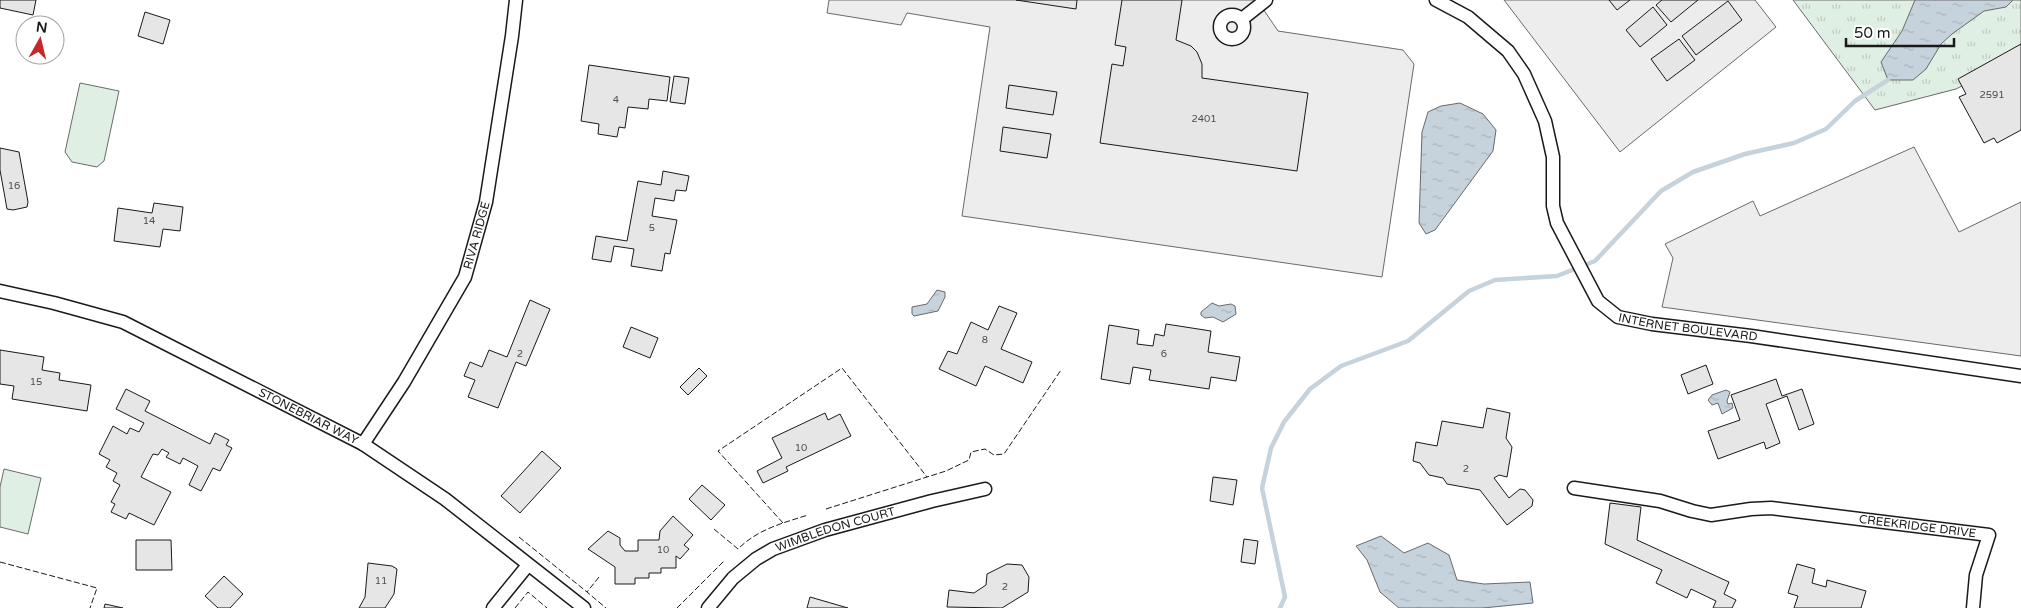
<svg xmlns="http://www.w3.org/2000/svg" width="2021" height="608" font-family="'Varela Round',sans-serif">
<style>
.park{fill:url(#park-tufts);stroke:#6a6a6a}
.pitch{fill:#e0efe3;stroke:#6a6a6a}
.parking{fill:#ededed;stroke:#6a6a6a}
.water{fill:url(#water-ripples);stroke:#6a6a6a}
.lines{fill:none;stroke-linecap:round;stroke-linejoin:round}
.stream{stroke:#c6d2dc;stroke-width:4.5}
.building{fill:#e6e6e6;stroke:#1a1a1a}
.minor-casing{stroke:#1a1a1a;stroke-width:15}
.minor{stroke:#fff;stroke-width:12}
.fence{stroke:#1a1a1a;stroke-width:1;stroke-dasharray:6 2.5;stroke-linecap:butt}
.labels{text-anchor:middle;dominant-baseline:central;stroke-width:4;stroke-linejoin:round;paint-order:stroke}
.number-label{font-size:10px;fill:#4d4d4d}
.street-label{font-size:12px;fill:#1a1a1a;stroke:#fff}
</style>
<defs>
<pattern id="park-tufts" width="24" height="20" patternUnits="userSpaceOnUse" patternTransform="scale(1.25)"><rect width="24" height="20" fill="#e0efe3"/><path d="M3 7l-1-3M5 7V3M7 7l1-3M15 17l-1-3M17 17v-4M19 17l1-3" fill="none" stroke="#c0ccc2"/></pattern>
<pattern id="water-ripples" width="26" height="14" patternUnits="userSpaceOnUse" patternTransform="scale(1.25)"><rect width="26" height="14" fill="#c6d2dc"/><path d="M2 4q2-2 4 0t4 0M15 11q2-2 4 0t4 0" fill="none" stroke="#aab4bc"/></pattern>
</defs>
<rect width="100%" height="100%" fill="#fff"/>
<polygon class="park" points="1793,0 2021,0 2021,56 1956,89 1875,110"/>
<g class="pitch">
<polygon points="80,83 119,91 104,161 97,167 72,162 65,152"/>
<polygon points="4,469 41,478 28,534 0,527 0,487"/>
</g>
<g class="parking">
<polygon points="829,0 1257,0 1278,31 1403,50 1414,64 1382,277 962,216 990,27 907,13 901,25 827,13"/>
<polygon points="1504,0 1755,0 1776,27 1620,152"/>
<polygon points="1914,147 1959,232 2021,202 2021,356 1662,307 1673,258 1665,244 1753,201 1760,216"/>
</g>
<g class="water">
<polygon points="1915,0 2013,0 2006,7 1984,11 1952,34 1941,44 1926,69 1913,80 1888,80 1881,62 1902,31"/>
<polygon points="1460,103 1483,114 1496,130 1493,151 1435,230 1426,234 1419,223 1422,132 1428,112 1441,106"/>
<polygon points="937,290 945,292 945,297 938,311 914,316 912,314 912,307 927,304"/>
<polygon points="1212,303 1219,306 1231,304 1235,306 1236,314 1223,322 1213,317 1205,318 1201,315 1201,312"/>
<polygon points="1726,390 1730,392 1727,401 1728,404 1732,403 1733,408 1722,414 1718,403 1712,405 1708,400 1712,395"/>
<polygon points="1381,536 1404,553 1428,543 1449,555 1457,580 1484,584 1530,582 1533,603 1483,608 1399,608 1380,592 1367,560 1356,546"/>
</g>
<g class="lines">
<polyline class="stream" points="1280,608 1285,597 1262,488 1271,448 1284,422 1310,389 1341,366 1408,341 1469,291 1495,280 1557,276 1595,261 1661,191 1693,172 1745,154 1794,143 1826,129 1855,101 1888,80"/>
</g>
<g class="building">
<polygon points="0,0 36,0 33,15 0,8"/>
<polygon points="1016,0 1077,0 1076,9"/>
<polygon points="1122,0 1182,0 1176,40 1191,46 1197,52 1202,64 1202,78 1308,93 1297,171 1100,143 1112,64 1123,66 1126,47 1115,45"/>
<polygon points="1609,0 1630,0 1617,10"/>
<polygon points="1662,0 1698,0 1671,22 1656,5"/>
<polygon points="1728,1 1742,20 1696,55 1682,36"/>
<polygon points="1653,7 1667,25 1640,47 1626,30"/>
<polygon points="145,12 170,20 163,44 138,36"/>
<polygon points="1679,39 1695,60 1667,81 1651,59"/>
<polygon points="2021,44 2021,130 1997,143 1994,138 1984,143 1959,97 1966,94 1958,79"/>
<polygon points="589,65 670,77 667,101 649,99 648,109 628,107 625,128 619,127 617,137 598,134 599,124 581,121"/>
<polygon points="674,76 689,78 685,104 670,102"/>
<polygon points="1009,85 1057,92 1053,115 1006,108"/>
<polygon points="1003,127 1051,134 1047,158 1000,151"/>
<polygon points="0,148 19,152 28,202 27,207 13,210 7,209 0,170"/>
<polygon points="663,171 689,176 686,191 676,190 674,201 655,198 652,216 677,220 670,254 665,253 662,271 631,266 634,249 614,246 611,262 592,259 596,236 627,241 638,181 661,185"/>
<polygon points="154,203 183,207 180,231 163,229 160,247 114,241 118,208 152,213"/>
<polygon points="530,300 550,309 526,366 516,362 498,408 468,397 475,380 464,376 470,362 482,367 489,350 507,357"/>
<polygon points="999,306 1017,313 1001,349 1032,362 1023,383 985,366 976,386 939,369 948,351 957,354 971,322 988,330"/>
<polygon points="1166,324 1211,331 1208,352 1240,357 1236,381 1211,377 1209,389 1149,380 1151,370 1133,367 1130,384 1101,379 1109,325 1139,330 1137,344 1153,346 1155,334 1164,336"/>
<polygon points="631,327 658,338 650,358 623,347"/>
<polygon points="0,350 44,357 42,370 60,373 59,380 91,385 87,411 12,399 14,386 0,384"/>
<polygon points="1706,365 1713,384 1688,394 1681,375"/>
<polygon points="699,368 707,376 688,395 680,387"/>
<polygon points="1776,379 1782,396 1802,389 1814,424 1799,430 1787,396 1766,404 1780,443 1766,449 1764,442 1718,459 1708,431 1740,420 1731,395"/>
<polygon points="126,389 150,401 145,411 210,444 215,433 229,440 226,445 232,448 220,471 213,468 201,491 189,485 198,466 183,458 180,464 166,457 169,453 162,449 158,455 153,454 141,477 171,492 154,525 129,513 126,519 111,512 115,504 111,502 120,485 113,481 117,473 106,467 110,460 99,454 113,426 127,434 130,428 139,432 144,423 116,409"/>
<polygon points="1487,408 1510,413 1506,438 1512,447 1507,477 1499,475 1494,478 1509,498 1520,489 1525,490 1533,500 1532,506 1507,525 1480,490 1447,484 1443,478 1429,475 1420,463 1413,461 1416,442 1437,446 1442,421 1483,428"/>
<polygon points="825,413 828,420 840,414 851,436 786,467 788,471 763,483 757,471 782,458 772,438"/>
<polygon points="542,451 561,468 520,513 501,496"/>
<polygon points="1213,477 1237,480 1233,505 1210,501"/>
<polygon points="702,485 725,505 711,520 689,499"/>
<polygon points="1610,503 1641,507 1637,540 1729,582 1724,594 1736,600 1732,608 1713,608 1716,601 1691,589 1687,598 1656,583 1662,570 1605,544"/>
<polygon points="673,516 693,535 684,545 689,549 680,559 676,556 676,568 661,568 661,573 649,573 649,578 635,578 635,584 615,584 615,567 588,549 608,531 620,538 620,545 625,551 638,551 638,540 659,540 660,531"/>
<polygon points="1244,539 1258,541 1255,564 1241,562"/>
<polygon points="136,540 171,540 172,570 136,570"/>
<polygon points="368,563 392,566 397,569 394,594 385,608 359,608 365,597"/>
<polygon points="1007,564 1022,565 1029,577 1028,592 1002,608 947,607 949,590 974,593 986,585 987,574"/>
<polygon points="1797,564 1815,569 1812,583 1826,587 1827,580 1866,591 1861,608 1794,608 1798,596 1788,593"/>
<polygon points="224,576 243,594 230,608 218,608 205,596"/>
<polygon points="810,597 848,608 807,608"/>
<polygon points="105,604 123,608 104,608"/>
</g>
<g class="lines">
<g class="minor-casing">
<g id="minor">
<path id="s1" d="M1436 0 1468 17 1508 51 1524 74 1545 121 1553 157V206L1557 223 1598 301 1618 317 1652 324 1751 336 2021 376"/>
<circle cx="1232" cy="27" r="12"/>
<polyline points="1242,19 1266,0"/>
<path id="s2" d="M0 291 54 303 123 322 363 444 445 499 584 608"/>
<path id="s3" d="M363 444 404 382 465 277 486 202 512 36 516 0"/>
<path id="s4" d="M1574 488 1660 501 1692 511 1711 515 1751 509 1771 508 1989 535 1976 575 1973 608"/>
<polyline points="493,608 528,565"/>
<path id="s5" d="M708 608 733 578 756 559 773 549 825 530 932 501 985 489"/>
</g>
</g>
<use href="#minor" class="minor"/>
<g class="fence">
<polyline points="826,509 946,471 969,460 971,452 985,449 994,455 1004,454 1061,370"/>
<polyline points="783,523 718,451 842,368 927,477"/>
<path d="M714 529 738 549C758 529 783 523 808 515"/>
<polyline points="519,537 587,592"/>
<polyline points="0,562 97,588 90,608"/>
<polyline points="599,577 587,592 606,608"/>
<polyline points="515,608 528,592 547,608"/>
<polyline points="677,608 725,560"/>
</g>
</g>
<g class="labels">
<g class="number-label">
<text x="1992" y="95">2591</text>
<text x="616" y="100">4</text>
<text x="1204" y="119">2401</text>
<text x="14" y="186">16</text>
<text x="149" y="221">14</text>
<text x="652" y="228">5</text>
<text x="985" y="340">8</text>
<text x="520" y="354">2</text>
<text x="1164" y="354">6</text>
<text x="36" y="382">15</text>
<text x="801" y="448">10</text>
<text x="1466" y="469">2</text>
<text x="663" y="550">10</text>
<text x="381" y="581">11</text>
<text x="1005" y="587">2</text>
</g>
<g class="street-label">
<text stroke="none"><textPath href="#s3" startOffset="239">RIVA RIDGE</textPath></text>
<text stroke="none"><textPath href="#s1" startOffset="456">INTERNET BOULEVARD</textPath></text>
<text stroke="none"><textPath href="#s2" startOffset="335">STONEBRIAR WAY</textPath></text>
<text stroke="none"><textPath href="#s4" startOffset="348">CREEKRIDGE DRIVE</textPath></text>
<text stroke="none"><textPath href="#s5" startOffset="154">WIMBLEDON COURT</textPath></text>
</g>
</g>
<g transform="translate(40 40) rotate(8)"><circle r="24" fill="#ffffff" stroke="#a3a3a3"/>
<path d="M0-4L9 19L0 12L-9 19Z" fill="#c62828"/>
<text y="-8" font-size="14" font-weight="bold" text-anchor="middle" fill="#1a1a1a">N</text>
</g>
<path d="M1846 38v8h108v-8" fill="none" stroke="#1a1a1a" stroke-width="2.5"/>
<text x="1854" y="38" font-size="15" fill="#1a1a1a" stroke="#ffffff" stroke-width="4" paint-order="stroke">50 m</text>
</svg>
